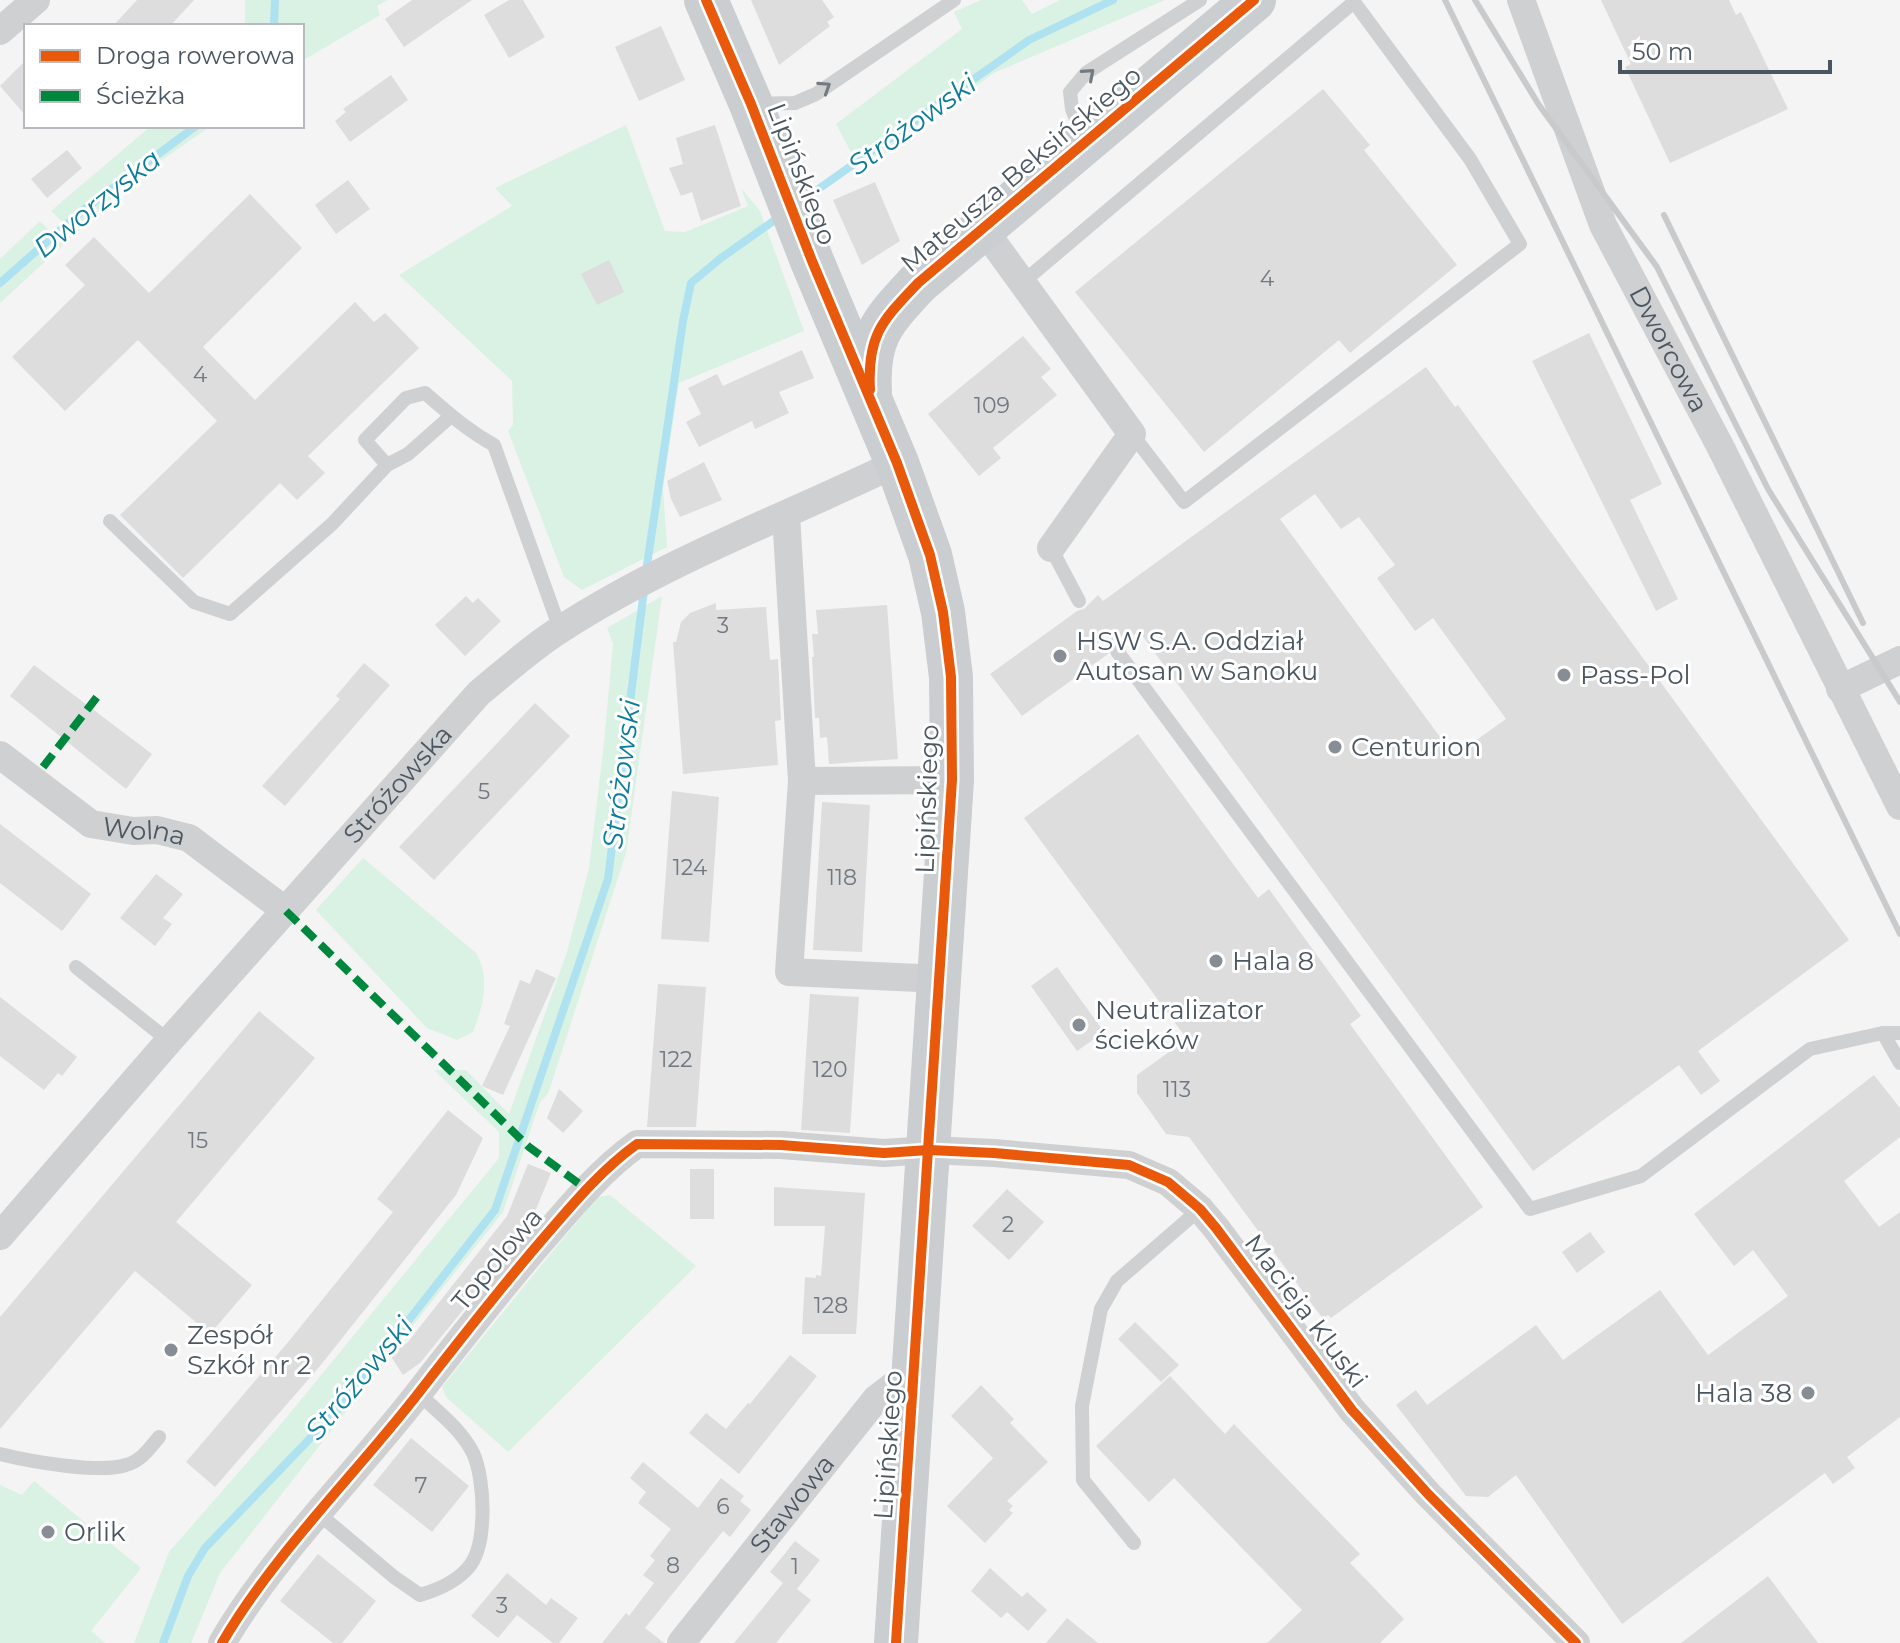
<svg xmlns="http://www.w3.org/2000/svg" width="1900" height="1643" font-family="Montserrat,sans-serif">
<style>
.green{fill:#d9f2e3}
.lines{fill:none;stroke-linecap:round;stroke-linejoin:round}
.stream{stroke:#aee2f0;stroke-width:8}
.building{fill:#ddddde;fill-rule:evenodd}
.service{stroke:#ced0d2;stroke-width:14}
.minor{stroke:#ced0d2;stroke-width:28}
.primary{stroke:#caced1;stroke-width:44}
.rail{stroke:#c9cacc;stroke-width:6}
.quiet{stroke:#00873e;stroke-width:8;stroke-dasharray:16 8;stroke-linecap:butt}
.cycleway-casing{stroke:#fff;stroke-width:15}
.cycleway{stroke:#e8590c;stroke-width:10}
.oneway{stroke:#727b83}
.poi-dot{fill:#868d94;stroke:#fff;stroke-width:3}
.labels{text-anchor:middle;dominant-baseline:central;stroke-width:6;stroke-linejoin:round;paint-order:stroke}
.number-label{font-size:22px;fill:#707881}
.street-label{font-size:26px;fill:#4a5661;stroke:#fff}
.poi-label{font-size:26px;fill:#4a5661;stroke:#fff;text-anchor:start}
.water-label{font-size:28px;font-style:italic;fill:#0c7c9b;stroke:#fff}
</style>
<rect width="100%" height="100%" fill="#f4f4f4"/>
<g class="green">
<polygon points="245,0 388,0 377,6 380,15 302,61 302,26 245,26"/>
<polygon points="981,0 1022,0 1032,14 1060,0 1165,0 994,73 868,165 852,154 836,124 962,29 954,12"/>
<polygon points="626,125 665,231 685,232 748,206 741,188 760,211 804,331 679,383 663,488 667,547 582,590 564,577 508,431 513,425 512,381 399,275 512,206 495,188"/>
<polygon points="151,126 211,126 127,184 75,234 51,211"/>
<polygon points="40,221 63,245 0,303 0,259"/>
<polygon points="662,596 626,853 548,1094 540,1102 503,1212 403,1338 391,1348 385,1362 220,1573 191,1643 134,1643 169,1552 286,1418 499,1158 499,1132 434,1070 466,1070 509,1114 567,952 589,868 604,743 613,644 607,628"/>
<path d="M363 858 476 953C491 979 483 1005 473 1032L457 1040 427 1028 316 910Z"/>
<polygon points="610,1195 696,1266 508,1452 446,1397 442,1387 597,1197"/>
<polygon points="34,1481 141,1568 91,1631 105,1643 0,1643 0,1485 22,1495"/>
</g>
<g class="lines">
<g class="stream">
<polyline points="274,26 275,0"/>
<polyline points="803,200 1029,40 1113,0"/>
<polyline points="0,283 82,211 196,126"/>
<polyline points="646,572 683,321 691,283 721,258 782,215"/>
<polyline points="163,1643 188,1576 205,1548 343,1404 495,1210 608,879 644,590"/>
</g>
</g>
<g class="building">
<polygon points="137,0 194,0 170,26 113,26"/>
<polygon points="412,0 472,0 404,47 385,19"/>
<polygon points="509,0 523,0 545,37 509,58 484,15"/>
<polygon points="751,0 822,0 834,17 827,22 830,26 779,65"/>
<polygon points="1601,0 1729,0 1736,15 1741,12 1788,109 1670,163 1625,67 1631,64"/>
<polygon points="661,26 685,80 639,101 615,47"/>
<polygon points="26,60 26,116 0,86"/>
<polygon points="391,75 408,100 350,142 335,121 346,112 343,109"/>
<polygon points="1323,89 1370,145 1364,150 1457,265 1350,353 1339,340 1204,452 1075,292"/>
<polygon points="715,125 741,206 701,221 692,192 681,196 669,168 683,164 676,138"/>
<polygon points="67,150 82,168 47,198 31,179"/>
<polygon points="348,180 370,209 336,234 315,205"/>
<polygon points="875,182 900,241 862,265 833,200"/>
<polygon points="250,194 302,248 203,347 255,400 355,302 374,322 385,313 419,348 308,456 325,473 297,500 280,483 183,578 120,515 217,421 138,340 65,411 12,357 85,285 65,265 94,237 149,293"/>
<polygon points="609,260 624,292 597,305 581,274"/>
<polygon points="1589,333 1662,484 1630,500 1678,599 1656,611 1532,361"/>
<polygon points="1023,336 1051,369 1041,377 1057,395 993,448 1001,458 979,476 928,414"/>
<polygon points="802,350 814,378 779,392 789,413 755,429 752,421 699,447 686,422 701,414 688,388 717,374 723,386"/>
<path d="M1426 367 1455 407 1458 405 1849 940 1698 1051 1720 1081 1701 1095 1679 1065 1533 1171 1139 631 1123 643 1117 641 1110 644 1108 654 1022 716 990 674 1077 611 1084 609 1098 595 1103 601ZM1315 494 1341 529 1359 517 1395 565 1377 578 1415 631 1433 618 1506 719 1454 756 1280 519Z"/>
<polygon points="704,462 722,500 680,517 671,499 667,481"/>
<polygon points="466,596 473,603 478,598 501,621 465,656 435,625"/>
<polygon points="716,603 716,610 766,607 770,660 778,659 781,720 775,721 778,765 683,774 673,642 676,642 681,622 690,613"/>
<polygon points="887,605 898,759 829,764 827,737 820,738 819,718 815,718 812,657 814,657 812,634 818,634 816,610"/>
<polygon points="364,663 390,685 285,806 262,786 340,699 336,696"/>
<polygon points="34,665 152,754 126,789 10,696"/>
<polygon points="535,703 570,736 434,880 399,847"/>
<polygon points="1138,734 1258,898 1269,889 1361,1016 1350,1024 1483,1207 1331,1318 1328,1315 1323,1319 1189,1137 1166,1134 1137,1093 1137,1075 1187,1039 1024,818"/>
<polygon points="672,791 719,797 709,942 661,939"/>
<polygon points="822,802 870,805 862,952 813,950"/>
<polygon points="0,824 91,894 62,931 0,883"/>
<polygon points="156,874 183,894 163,918 172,924 155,946 120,918"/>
<polygon points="1057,967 1104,1032 1077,1051 1031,986"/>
<polygon points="536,969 556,978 503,1095 482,1086 510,1026 504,1024 520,980 530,984"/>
<polygon points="658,984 706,987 696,1127 647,1127"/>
<polygon points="810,994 859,997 850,1133 801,1130"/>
<polygon points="0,997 77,1057 62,1076 58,1073 44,1090 0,1056"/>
<polygon points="259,1011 315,1058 176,1222 252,1285 210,1334 135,1271 0,1429 0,1317"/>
<polygon points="1874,1075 1900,1108 1900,1137 1844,1181 1879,1227 1900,1212 1900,1417 1847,1457 1855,1468 1833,1484 1825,1473 1622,1624 1516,1475 1488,1497 1466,1496 1396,1405 1416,1390 1427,1405 1536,1325 1563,1360 1660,1290 1708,1355 1788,1296 1753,1250 1734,1266 1694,1214"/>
<polygon points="559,1089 583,1111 563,1133 547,1118"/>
<polygon points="448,1110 483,1138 456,1195 320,1366 215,1487 186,1462 289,1341 393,1212 377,1199"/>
<polygon points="528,1164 551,1173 527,1231 420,1363 403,1375 390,1355 408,1342 507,1216"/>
<rect x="690" y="1169" width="24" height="50"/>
<polygon points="774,1187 865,1193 856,1334 802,1334 805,1277 816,1278 816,1275 821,1276 825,1226 774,1226"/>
<polygon points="1007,1189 1044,1222 1009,1260 972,1226"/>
<polygon points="1590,1232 1605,1252 1577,1273 1562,1252"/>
<polygon points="1135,1322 1179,1365 1161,1382 1118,1339"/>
<polygon points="790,1355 817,1376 739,1474 689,1433 706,1413 726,1429 748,1403 750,1404"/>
<polygon points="1170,1376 1225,1434 1234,1424 1360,1554 1350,1563 1404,1619 1380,1643 1267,1643 1302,1610 1174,1478 1149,1502 1096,1446"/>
<polygon points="981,1385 1014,1419 1010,1423 1048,1462 1007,1501 1013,1506 1009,1510 1013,1513 985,1543 947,1506 993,1458 951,1416"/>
<polygon points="411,1438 469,1486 432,1532 373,1485"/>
<polygon points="643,1462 698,1508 721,1478 744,1496 740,1501 751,1510 730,1537 723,1531 645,1628 664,1643 602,1643 626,1613 629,1616 654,1583 643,1575 655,1560 650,1556 671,1529 638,1503 646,1492 630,1478"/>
<polygon points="795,1541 820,1560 797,1589 811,1600 776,1643 734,1643 783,1583 770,1572"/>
<polygon points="318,1554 376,1601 342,1643 333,1643 280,1601"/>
<polygon points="990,1568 1022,1597 1027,1592 1047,1610 1028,1631 1007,1612 1001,1618 971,1591"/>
<polygon points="507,1573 546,1605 551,1598 578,1618 559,1643 553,1643 517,1615 498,1638 471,1616"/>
<polygon points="1768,1576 1818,1643 1681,1643"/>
<polygon points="1067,1618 1098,1643 1046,1643"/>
</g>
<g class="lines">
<g class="service">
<polyline points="756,104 795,103 816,94 954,0"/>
<polyline points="1083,137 1072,109 1070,92 1086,73 1200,0"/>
<polyline points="1023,282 1354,2 1353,0"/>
<path d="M451 416 408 454 387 465 365 440 406 398 425 393C448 413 467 430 494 445L560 629"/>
<polyline points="1132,434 1184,502 1520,244 1470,159 1354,2"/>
<polyline points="110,521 194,602 230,614 332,524 387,465"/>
<polyline points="1051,548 1079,601"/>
<polyline points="1117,651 1530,1209 1641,1176 1810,1049 1883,1033 1900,1033"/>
<polyline points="76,967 169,1041"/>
<polyline points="1883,1033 1900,1063"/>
<path d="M0 1454C29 1461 98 1474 126 1465 141 1461 149 1449 159 1437"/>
<path d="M319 1514 394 1577 420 1595C437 1590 456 1582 468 1568 488 1546 485 1479 473 1453 461 1429 438 1412 418 1393"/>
<polyline points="1134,1543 1083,1480 1082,1406 1101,1309 1117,1281 1200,1209"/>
</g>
<g class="minor">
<path id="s1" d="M1521 0 1603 225 1719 444 1900 806"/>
<polyline points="0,31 36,0"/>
<polyline points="982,227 1132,434 1051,548"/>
<polyline points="786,515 802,781"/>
<polyline points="1840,689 1900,660"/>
<path id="s2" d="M0 755 91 824 133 831 157 830 189 838 286 911"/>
<polyline points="940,979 789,972 802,781 952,780"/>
<path id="s3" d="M0 1236 169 1041 479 693C506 671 532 647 561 629 666 561 785 517 897 463"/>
<path d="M222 1643C274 1554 353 1477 417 1395 456 1345 494 1296 535 1248 567 1211 597 1173 637 1144L781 1145 884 1153 929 1150 994 1153 1129 1165 1168 1182 1200 1209 1216 1228 1352 1410 1428 1494 1576 1643"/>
<path id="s4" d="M681 1643 876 1399 897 1383 914 1375"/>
</g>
<g class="primary">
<polyline points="706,0 751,104 812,261 897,463 930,555 943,612 951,677 952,780 896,1643"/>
<path d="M870 392C867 336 882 322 918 283L1254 0"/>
</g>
<g class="rail">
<polyline points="1445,0 1900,934"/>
<polyline points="1475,0 1539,105 1657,267 1768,489 1900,702"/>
<polyline points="1664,215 1863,623"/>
</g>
<g class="quiet">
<polyline points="43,767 100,693"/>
<polyline points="286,911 529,1147 585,1188"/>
</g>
<g class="cycleway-casing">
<g id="cycleway">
<polyline points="706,0 751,104 812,261 897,463 930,555 943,612 951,677 952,780 896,1643"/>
<path d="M870 390C867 335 882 321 918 283L1254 0"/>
<path d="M222 1643C274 1554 353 1477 417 1395 456 1345 494 1296 535 1248 567 1211 597 1173 637 1144L781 1145 884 1153 929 1150 994 1153 1129 1165 1168 1182 1200 1209 1216 1228 1352 1410 1428 1494 1576 1643"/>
</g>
</g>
<use href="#cycleway" class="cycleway"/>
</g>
<defs><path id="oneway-chevron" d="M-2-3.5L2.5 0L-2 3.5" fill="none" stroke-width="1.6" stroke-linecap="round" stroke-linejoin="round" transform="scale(2)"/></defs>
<g class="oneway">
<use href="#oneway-chevron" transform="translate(1089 74) rotate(-41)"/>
<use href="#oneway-chevron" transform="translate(825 87) rotate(-33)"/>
</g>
<g class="poi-dot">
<circle cx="1060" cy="656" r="8"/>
<circle cx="1564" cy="675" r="8"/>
<circle cx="1335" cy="747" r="8"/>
<circle cx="1216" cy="961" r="8"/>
<circle cx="1079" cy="1025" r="8"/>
<circle cx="171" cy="1350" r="8"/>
<circle cx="1808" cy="1393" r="8"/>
<circle cx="48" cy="1532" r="8"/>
</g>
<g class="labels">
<g class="number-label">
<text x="1267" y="278">4</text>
<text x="200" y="374">4</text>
<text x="992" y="405">109</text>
<text x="723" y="625">3</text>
<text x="484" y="791">5</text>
<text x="690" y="867">124</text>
<text x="842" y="877">118</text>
<text x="676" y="1059">122</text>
<text x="830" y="1069">120</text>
<text x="1177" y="1089">113</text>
<text x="198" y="1140">15</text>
<text x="1008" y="1224">2</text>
<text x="831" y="1305">128</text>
<text x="421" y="1485">7</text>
<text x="723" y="1506">6</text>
<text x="673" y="1565">8</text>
<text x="795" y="1566">1</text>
<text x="502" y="1605">3</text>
</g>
<g class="street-label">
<text transform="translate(1021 169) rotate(-40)">Mateusza Beksińskiego</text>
<text transform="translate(802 174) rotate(69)">Lipińskiego</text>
<text stroke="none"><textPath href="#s1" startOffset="380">Dworcowa</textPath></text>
<text stroke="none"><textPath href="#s3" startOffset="602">Stróżowska</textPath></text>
<text transform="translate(927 799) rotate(-88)">Lipińskiego</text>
<text stroke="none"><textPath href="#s2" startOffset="168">Wolna</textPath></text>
<text transform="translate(497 1259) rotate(-50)">Topolowa</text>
<text transform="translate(1306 1311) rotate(53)">Macieja Kluski</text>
<text transform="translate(888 1445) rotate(-86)">Lipińskiego</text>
<text stroke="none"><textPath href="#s4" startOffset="178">Stawowa</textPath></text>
</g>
<g class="poi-label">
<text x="1076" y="641">HSW S.A. Oddział<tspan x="1076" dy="30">Autosan w Sanoku</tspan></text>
<text x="1580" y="675">Pass-Pol</text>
<text x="1351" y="747">Centurion</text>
<text x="1232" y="961">Hala 8</text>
<text x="1095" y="1010">Neutralizator<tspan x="1095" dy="30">ścieków</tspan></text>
<text x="187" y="1335">Zespół<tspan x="187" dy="30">Szkół nr 2</tspan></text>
<text x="1792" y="1393" text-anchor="end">Hala 38</text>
<text x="64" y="1532">Orlik</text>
</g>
<g class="water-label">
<text transform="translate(912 124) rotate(-36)">Stróżowski</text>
<text transform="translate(97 203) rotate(-39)">Dworzyska</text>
<text transform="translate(621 774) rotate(-83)">Stróżowski</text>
<text transform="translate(359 1378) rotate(-50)">Stróżowski</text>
</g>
</g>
<rect x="24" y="24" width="280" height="104" fill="#ffffff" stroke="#b7bbc0" stroke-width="2"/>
<rect x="40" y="50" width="40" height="12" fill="#e8590c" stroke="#b7bbc0" stroke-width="2"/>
<text x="96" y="64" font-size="24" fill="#4a5661">Droga rowerowa</text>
<rect x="40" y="90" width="40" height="12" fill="#00873e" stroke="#b7bbc0" stroke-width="2"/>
<text x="96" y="104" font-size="24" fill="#4a5661">Ścieżka</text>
<path d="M1620 60v12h210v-12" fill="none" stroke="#4a5661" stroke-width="4"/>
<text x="1632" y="60" font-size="24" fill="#4a5661" stroke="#ffffff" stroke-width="6" paint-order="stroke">50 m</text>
</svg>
